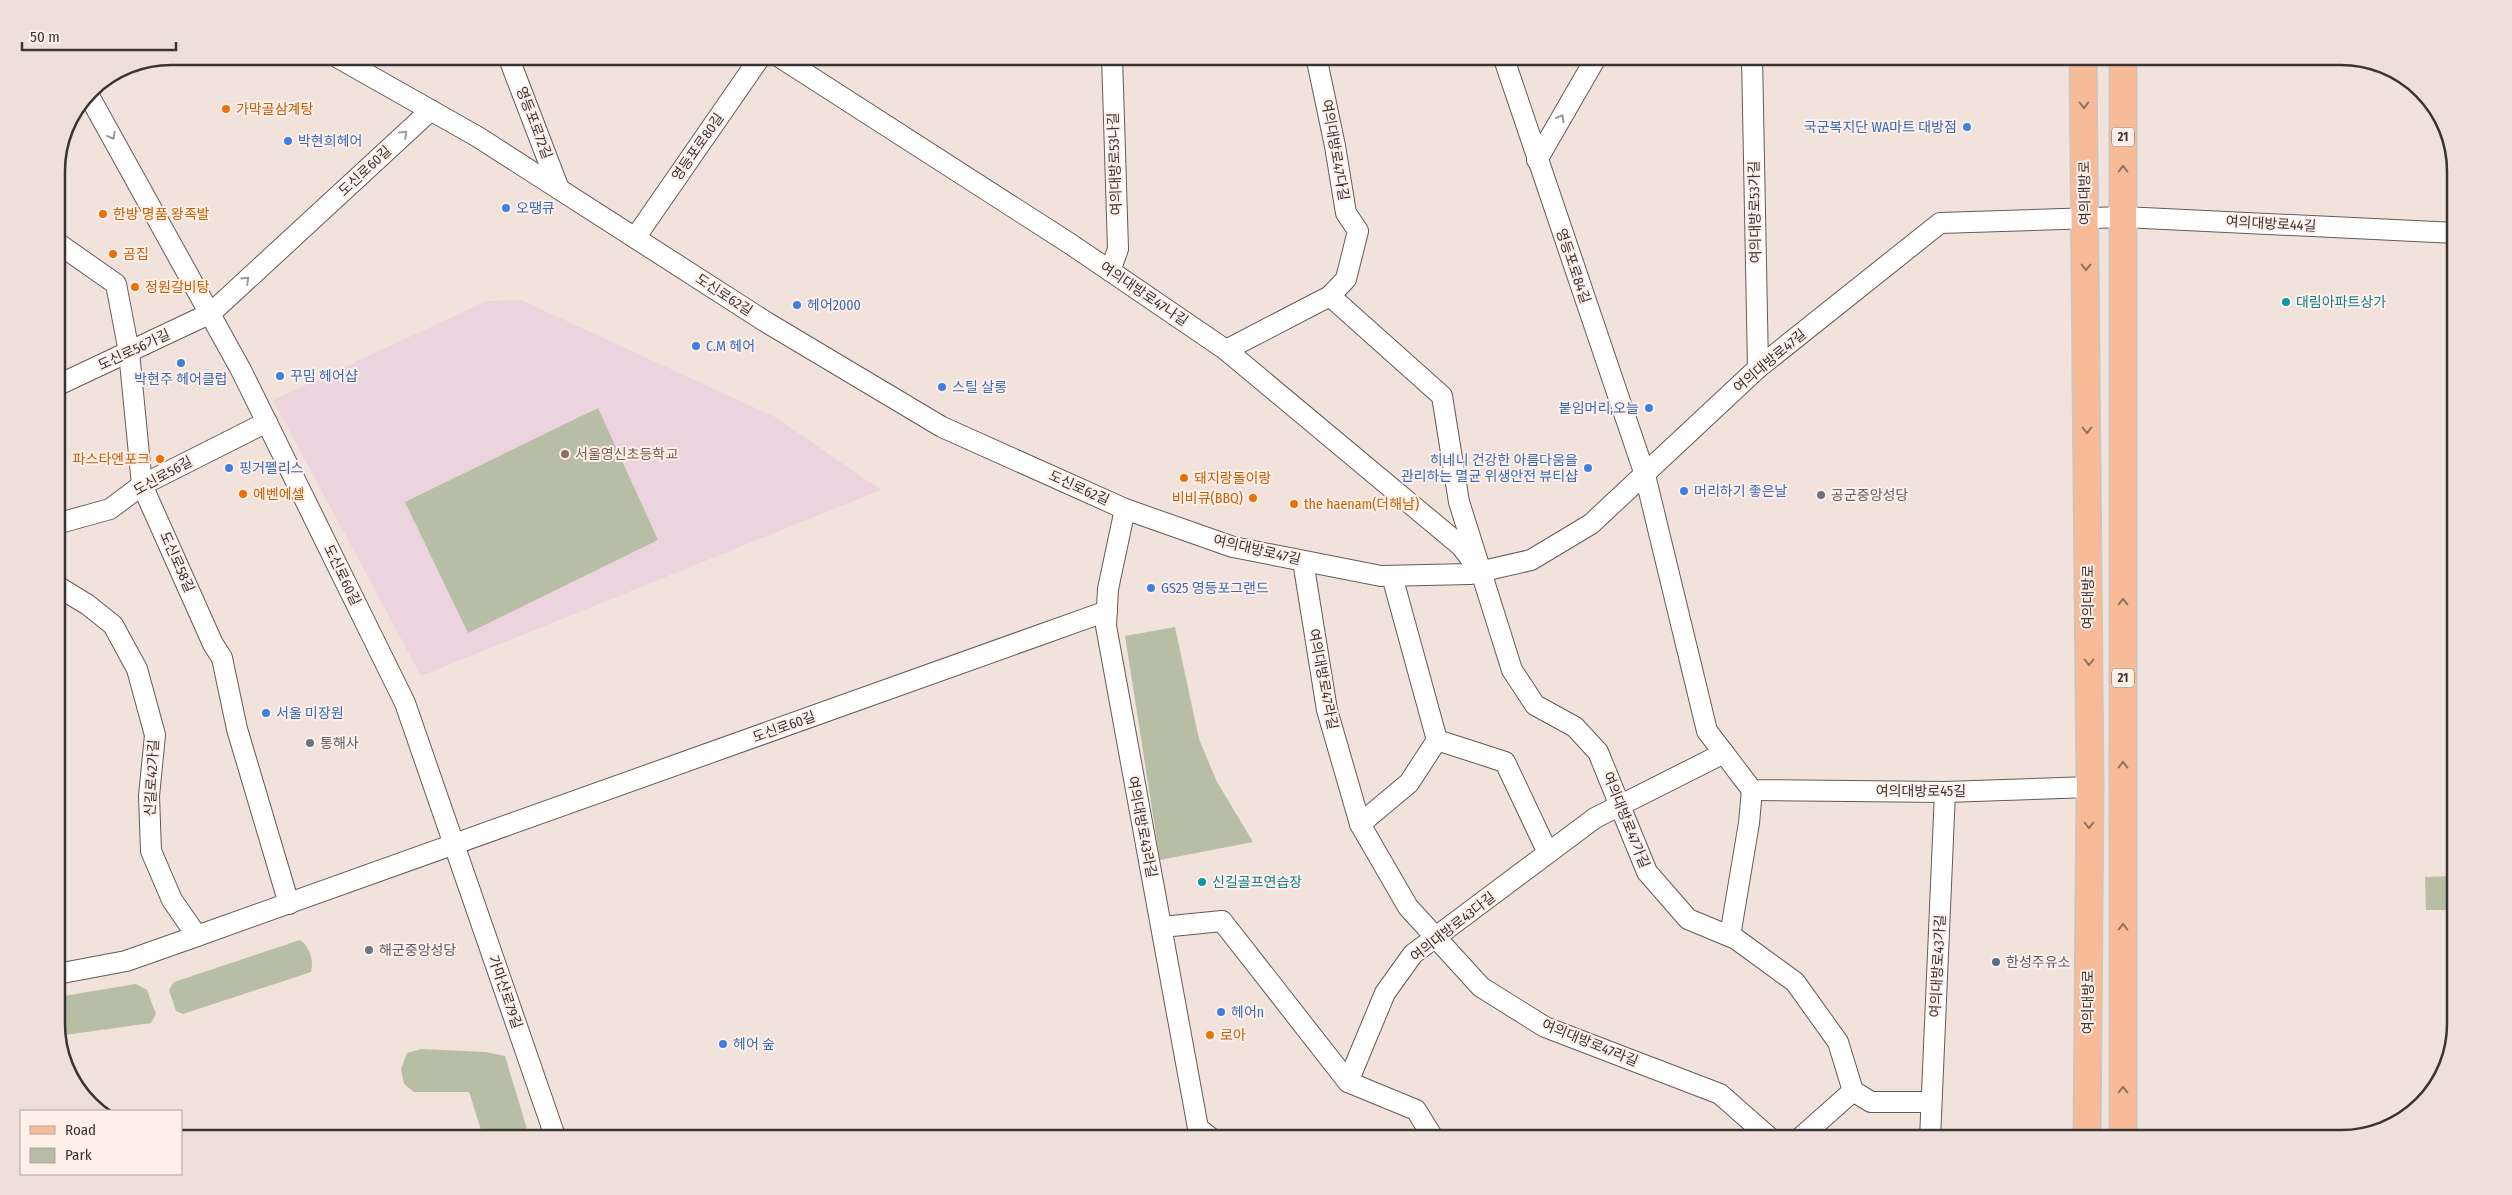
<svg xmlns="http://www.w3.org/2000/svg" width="2512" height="1195" font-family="'Fira Sans Condensed','Noto Sans KR',sans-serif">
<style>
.education{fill:#ecd4de}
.green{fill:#b8bea5}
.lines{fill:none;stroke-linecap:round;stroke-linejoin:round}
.minor-casing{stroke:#675a55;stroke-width:22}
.major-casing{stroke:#c8c6c6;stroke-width:29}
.minor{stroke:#fff;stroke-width:20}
.major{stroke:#f8bb97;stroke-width:26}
.oneway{stroke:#90715f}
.oneway2{stroke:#9c9a98}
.food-dot{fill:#e8710a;stroke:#feefe8;stroke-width:2}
.shop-dot{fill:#3f7fe0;stroke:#feefe8;stroke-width:2}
.culture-dot{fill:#0f9aa8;stroke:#feefe8;stroke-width:2}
.education-dot{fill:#8d6e63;stroke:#feefe8;stroke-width:2}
.worship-dot{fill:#6b7280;stroke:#feefe8;stroke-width:2}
.service-dot{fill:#5c6f8a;stroke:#feefe8;stroke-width:2}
.labels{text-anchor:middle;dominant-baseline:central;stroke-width:4;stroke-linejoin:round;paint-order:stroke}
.shield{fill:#feefe8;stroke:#756c69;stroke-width:1}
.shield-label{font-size:12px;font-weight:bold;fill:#3a3432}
.food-label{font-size:14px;fill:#c56008;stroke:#feefe8;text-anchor:start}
.street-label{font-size:14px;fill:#3a3432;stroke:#feefe8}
.shop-label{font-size:14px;fill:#366cbe;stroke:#feefe8;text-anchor:start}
.culture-label{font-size:14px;fill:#0d838f;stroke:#feefe8;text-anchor:start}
.education-label{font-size:14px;fill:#785e54;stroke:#feefe8;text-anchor:start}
.worship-label{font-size:14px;fill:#5b616d;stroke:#feefe8;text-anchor:start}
.service-label{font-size:14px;fill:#4e5e75;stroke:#feefe8;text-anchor:start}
.rim{fill:none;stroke:#3a3432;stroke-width:2.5}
</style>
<rect width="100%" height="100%" fill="#f1e2db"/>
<polygon class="education" points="521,300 775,417 881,490 421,676 273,400 487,301"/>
<g class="green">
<polygon points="598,408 658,540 468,633 405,502"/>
<polygon points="1175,627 1199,739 1217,782 1253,842 1160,860 1125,636"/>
<polygon points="2456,876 2456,910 2426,910 2425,877"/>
<path d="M300 940C310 947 314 961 311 972L183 1014 176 1011 169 990 174 982Z"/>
<polygon points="136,984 147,990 156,1014 151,1023 58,1036 57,997"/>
<polygon points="421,1049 486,1052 505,1056 530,1139 484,1139 469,1092 414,1092 404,1084 401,1069 407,1053"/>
</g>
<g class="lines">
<g class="minor-casing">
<g id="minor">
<polyline points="335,56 478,137 766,322 942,427 1125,509 1233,547 1381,576 1470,574 1531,560 1591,524 1758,368 1940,223 2123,217 2456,233"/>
<polyline points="508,56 559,189"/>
<polyline points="778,56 1072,245 1226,350 1461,546 1474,563"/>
<polyline points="1503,56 1645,475 1707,731 1752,790 1945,792 2090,787"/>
<polyline points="1752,56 1758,368"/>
<polyline points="88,94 241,370 405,703 556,1139"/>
<polyline points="1537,160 1597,56"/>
<polyline points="635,238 761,56"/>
<polyline points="56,242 116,284 129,352 142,485 213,644 222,658 237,729 289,904"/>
<polyline points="1110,271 1118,249 1112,56"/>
<polyline points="1330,296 1442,396 1459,502 1512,670 1535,705 1575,727 1598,752 1647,872 1688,919 1736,939 1795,982 1838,1042 1853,1091 1871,1102 1930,1102"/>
<polyline points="1226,350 1330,296 1346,279 1358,231 1346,213 1335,146 1316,56"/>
<polyline points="56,386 211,313 431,110"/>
<polyline points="1125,509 1108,589 1106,626 1198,1128 1212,1139"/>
<polyline points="56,524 110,509 142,485 267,422"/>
<polyline points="1303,561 1327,710 1360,824 1408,907 1481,987 1545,1027 1720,1094 1771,1139"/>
<polyline points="1392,576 1437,740"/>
<polyline points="57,586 88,605 113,625 137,669 155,735 149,796 151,851 172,900 197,936"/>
<polyline points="1437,740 1505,762 1548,853"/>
<polyline points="1360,824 1409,783 1437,740"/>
<polyline points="1162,927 1222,921 1348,1082 1416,1110 1434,1139"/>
<polyline points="1730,936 1749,823 1752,790"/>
<polyline points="57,974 126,961 197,936 1107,611"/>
<polyline points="1348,1082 1385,993 1413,954 1595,818 1724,753"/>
<polyline points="1799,1139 1853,1091"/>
<polyline points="1930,1139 1945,792"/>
</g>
</g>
<g class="major-casing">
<g id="major">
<polyline points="2083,56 2090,787 2087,1139"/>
<polyline points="2123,56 2123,1139"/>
</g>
</g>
<use href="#minor" class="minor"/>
<use href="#major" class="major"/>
</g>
<defs><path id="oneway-chevron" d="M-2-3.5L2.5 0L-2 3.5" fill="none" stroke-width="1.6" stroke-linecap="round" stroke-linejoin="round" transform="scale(1.25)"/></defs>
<g class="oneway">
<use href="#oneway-chevron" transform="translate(2084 105) rotate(89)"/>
<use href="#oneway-chevron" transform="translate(2123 169) rotate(-90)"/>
<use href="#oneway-chevron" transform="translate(2086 267) rotate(90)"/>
<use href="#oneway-chevron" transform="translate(2087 430) rotate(90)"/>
<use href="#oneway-chevron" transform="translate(2123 602) rotate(-90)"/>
<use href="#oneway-chevron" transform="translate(2089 662) rotate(90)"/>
<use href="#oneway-chevron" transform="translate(2123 765) rotate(-90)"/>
<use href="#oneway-chevron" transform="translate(2089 825) rotate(90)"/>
<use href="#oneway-chevron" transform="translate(2123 927) rotate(-90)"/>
<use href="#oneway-chevron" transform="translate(2123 1090) rotate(-90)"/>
</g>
<g class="oneway2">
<use href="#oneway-chevron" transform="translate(1561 118) rotate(-60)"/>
<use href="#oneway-chevron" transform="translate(404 134) rotate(-43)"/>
<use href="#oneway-chevron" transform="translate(112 136) rotate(61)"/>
<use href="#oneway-chevron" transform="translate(246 280) rotate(-43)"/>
</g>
<g class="food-dot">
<circle cx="226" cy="109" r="5"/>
<circle cx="103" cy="214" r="5"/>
<circle cx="113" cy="254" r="5"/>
<circle cx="135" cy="287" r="5"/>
<circle cx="160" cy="459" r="5"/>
<circle cx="1184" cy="478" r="5"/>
<circle cx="243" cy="494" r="5"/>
<circle cx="1253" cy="498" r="5"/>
<circle cx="1294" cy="504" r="5"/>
<circle cx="1210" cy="1035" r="5"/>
</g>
<g class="shop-dot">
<circle cx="1967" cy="127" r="5"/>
<circle cx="288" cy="141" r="5"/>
<circle cx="506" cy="208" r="5"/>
<circle cx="797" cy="305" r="5"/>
<circle cx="696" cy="346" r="5"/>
<circle cx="181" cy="363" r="5"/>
<circle cx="280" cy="376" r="5"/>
<circle cx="942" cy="387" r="5"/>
<circle cx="1649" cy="408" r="5"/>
<circle cx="229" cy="468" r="5"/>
<circle cx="1588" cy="468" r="5"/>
<circle cx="1684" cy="491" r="5"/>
<circle cx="1151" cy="588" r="5"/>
<circle cx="266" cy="713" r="5"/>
<circle cx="1221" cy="1012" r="5"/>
<circle cx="723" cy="1044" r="5"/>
</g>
<g class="culture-dot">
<circle cx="2286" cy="302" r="5"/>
<circle cx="1202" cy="882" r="5"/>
</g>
<circle class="education-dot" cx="565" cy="454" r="5"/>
<g class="worship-dot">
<circle cx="1821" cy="495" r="5"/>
<circle cx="310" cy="743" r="5"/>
<circle cx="369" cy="950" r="5"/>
</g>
<circle class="service-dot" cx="1996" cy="962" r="5"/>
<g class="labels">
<g class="shield">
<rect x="2112" y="127.5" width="22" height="19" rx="4"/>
<rect x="2112" y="668.5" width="22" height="19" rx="4"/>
</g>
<g class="shield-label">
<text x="2123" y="137">21</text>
<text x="2123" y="678">21</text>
</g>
<g class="food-label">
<text x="236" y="109">가막골삼계탕</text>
<text x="113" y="214">한방 명품 왕족발</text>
<text x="123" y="254">곰집</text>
<text x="145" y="287">정원갈비탕</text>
<text x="150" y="459" text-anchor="end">파스타엔포크</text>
<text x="1194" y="478">돼지랑돌이랑</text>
<text x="253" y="494">에벤에셀</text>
<text x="1243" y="498" text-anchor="end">비비큐(BBQ)</text>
<text x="1304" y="504">the haenam(더해남)</text>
<text x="1220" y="1035">로아</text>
</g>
<g class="street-label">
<text transform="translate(534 123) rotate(69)">영등포로72길</text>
<text transform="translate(698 147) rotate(-55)">영등포로80길</text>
<text transform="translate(1335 150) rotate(80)">여의대방로47다길</text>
<text transform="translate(1115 164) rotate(-92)">여의대방로53나길</text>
<text transform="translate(365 171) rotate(-43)">도신로60길</text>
<text transform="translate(2085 193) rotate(-91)">여의대방로</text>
<text transform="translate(1755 212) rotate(-91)">여의대방로53가길</text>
<text transform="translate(2271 224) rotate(3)">여의대방로44길</text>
<text transform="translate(1573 266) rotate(71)">영등포로84길</text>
<text transform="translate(1144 294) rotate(34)">여의대방로47나길</text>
<text transform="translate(724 295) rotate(33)">도신로62길</text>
<text transform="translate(134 350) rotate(-25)">도신로56가길</text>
<text transform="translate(1770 361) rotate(-40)">여의대방로47길</text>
<text transform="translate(163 476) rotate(-29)">도신로56길</text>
<text transform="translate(1079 488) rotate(24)">도신로62길</text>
<text transform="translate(1257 550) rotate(13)">여의대방로47길</text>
<text transform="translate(177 562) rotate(66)">도신로58길</text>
<text transform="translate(342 575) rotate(64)">도신로60길</text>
<text transform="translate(2088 597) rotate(-90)">여의대방로</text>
<text transform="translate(1323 679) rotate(79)">여의대방로47라길</text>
<text transform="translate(784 727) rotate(-20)">도신로60길</text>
<text transform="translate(152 778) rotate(-87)">신길로42가길</text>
<text x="1921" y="791">여의대방로45길</text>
<text transform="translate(1626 820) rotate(68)">여의대방로47가길</text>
<text transform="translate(1142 827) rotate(79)">여의대방로43라길</text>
<text transform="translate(1453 927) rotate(-38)">여의대방로43다길</text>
<text transform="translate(1938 966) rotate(-87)">여의대방로43가길</text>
<text transform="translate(505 992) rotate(71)">가마산로79길</text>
<text transform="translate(2088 1002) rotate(-90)">여의대방로</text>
<text transform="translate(1590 1043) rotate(22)">여의대방로47라길</text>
</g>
<g class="shop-label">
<text x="1957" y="127" text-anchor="end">국군복지단 WA마트 대방점</text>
<text x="298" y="141">박현희헤어</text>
<text x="516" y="208">오땡큐</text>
<text x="807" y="305">헤어2000</text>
<text x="706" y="346">C.M 헤어</text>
<text x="290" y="376">꾸밈 헤어샵</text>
<text x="181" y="379" text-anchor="middle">박현주 헤어클럽</text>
<text x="952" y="387">스틸 살롱</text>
<text x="1639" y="408" text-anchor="end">붙임머리,오늘</text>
<text x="1578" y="460" text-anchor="end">히네니 건강한 아름다움을<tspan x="1578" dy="16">관리하는 멸균 위생안전 뷰티샵</tspan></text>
<text x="239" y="468">핑거펠리스</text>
<text x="1694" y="491">머리하기 좋은날</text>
<text x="1161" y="588">GS25 영등포그랜드</text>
<text x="276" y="713">서울 미장원</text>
<text x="1231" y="1012">헤어n</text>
<text x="733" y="1044">헤어 숲</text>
</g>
<g class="culture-label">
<text x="2296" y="302">대림아파트상가</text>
<text x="1212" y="882">신길골프연습장</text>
</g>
<g class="education-label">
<text x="575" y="454">서울영신초등학교</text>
</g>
<g class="worship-label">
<text x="1831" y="495">공군중앙성당</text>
<text x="320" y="743">통해사</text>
<text x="379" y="950">해군중앙성당</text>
</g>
<g class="service-label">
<text x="2006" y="962">한성주유소</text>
</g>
</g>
<path d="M0 0H2512V1195H0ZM171 65H2341A106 106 0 0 1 2447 171V1024A106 106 0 0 1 2341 1130H171A106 106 0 0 1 65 1024V171A106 106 0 0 1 171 65Z" fill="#eee0d9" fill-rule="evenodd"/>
<path class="rim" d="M171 65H2341A106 106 0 0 1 2447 171V1024A106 106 0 0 1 2341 1130H171A106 106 0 0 1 65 1024V171A106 106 0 0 1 171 65Z"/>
<rect x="20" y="1110" width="162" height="65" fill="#feefe8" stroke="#b0a49f"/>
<rect x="30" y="1126" width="25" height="8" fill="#f8bb97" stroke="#b0a49f"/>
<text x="65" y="1135" font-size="15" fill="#3a3432">Road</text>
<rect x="30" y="1148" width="25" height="15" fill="#b8bea5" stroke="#b0a49f"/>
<text x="65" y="1160" font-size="15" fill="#3a3432">Park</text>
<path d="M22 42v8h154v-8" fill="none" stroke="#3a3432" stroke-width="2.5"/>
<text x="30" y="42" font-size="15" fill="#3a3432" stroke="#feefe8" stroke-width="4" paint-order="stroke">50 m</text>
</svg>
